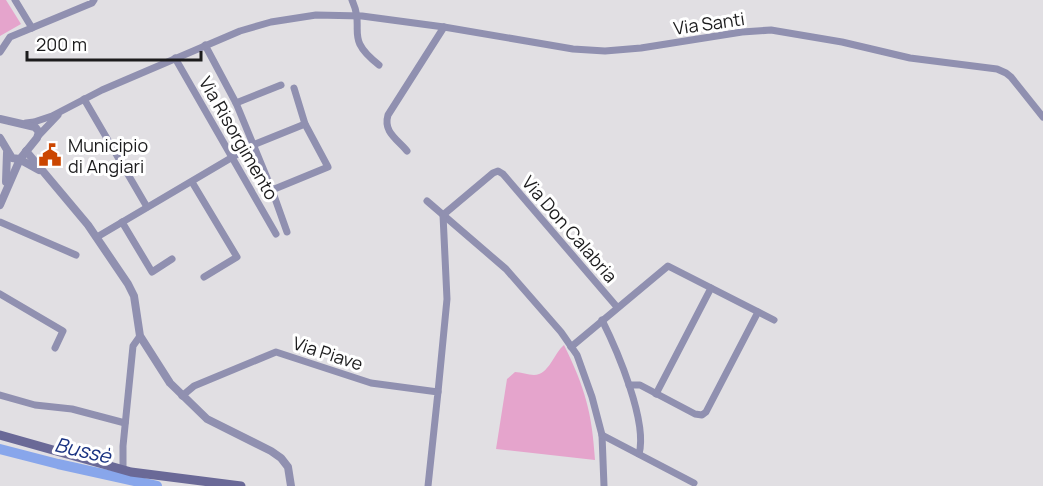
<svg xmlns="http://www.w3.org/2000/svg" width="1043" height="486" font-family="Manrope,sans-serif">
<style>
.park{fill:#e5a4cc}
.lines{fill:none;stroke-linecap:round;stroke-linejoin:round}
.river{stroke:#88a6eb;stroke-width:10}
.minor{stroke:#9090b0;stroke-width:7}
.tertiary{stroke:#9090b0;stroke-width:8}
.secondary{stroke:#6a6997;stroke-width:9}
.labels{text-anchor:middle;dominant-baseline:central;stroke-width:6;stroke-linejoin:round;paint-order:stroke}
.street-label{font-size:18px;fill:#1c1c1d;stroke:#fff}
.poi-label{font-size:18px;fill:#1c1c1d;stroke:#fff;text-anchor:start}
.water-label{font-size:20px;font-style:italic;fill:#1a3382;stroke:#fff}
</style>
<rect width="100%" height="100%" fill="#e1dfe3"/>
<g class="park">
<polygon points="0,0 6,0 21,24 0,36"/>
<path d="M564 345C585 388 592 412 595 460L496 449 507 379 515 372C521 372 528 375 534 375 549 375 554 353 564 345Z"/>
</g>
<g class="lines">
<polyline class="river" points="0,449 58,464 157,486"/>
<g class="minor">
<polyline points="15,0 32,28"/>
<path d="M352 0C366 31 343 37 379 65"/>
<polyline points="205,45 236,103 272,190 328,167 305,124 294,88"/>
<polyline points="0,52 10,37 92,3 94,0"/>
<polyline points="175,58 276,234"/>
<polyline points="84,99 147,207"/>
<polyline points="236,103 281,85"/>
<polyline points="26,123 34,122 52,116 102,90 240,31 271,22 316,15 362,16 444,27 573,49 605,51 641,48 742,32 771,30 842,42 910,58 997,69 1006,73 1011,77 1043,117"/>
<polyline points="39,135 58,115"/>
<path d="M407 151C397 139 383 132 388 115L444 27"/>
<polyline points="192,182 237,257 204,277"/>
<polyline points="272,190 287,232"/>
<polyline points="427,201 506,269 561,332 577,355 592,397 602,435 604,486"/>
<polyline points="0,222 76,255"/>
<polyline points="122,222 152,272 172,259"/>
<polyline points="97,237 253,145 305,124"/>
<polyline points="0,294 63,331 55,348"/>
<path d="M602 320C617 350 648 422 639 454"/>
<polyline points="571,347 668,266 774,320"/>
<polyline points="629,385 640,385 695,414 702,415 706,412 758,312"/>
<polyline points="438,392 447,299 443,215 493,173 498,171 503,174 617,307"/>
<polyline points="656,394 711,288"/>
<polyline points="0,395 35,405 72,409 125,423"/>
<polyline points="182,396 194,386 276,352 371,383 438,392 428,486"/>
<polyline points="602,435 694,483"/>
<polyline points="123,469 123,446 133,346 140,336"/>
</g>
<g class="tertiary">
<polyline points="0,119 35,127 39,132 37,138 20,159 0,205"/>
<polyline points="0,138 12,158 19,159 39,170"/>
<polyline points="26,151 88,225 128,284 134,296 140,336 170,383 207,419 271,451 281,458 288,467 291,486"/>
<polyline points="6,182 7,153"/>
</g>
<polyline class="secondary" points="0,435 131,472 241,486"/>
</g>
<defs>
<g id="civic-bare" transform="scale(1.8)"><path d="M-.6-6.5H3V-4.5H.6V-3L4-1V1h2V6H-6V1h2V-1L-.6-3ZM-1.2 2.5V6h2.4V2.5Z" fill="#cb4601" stroke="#fff" stroke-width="2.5" paint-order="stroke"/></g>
</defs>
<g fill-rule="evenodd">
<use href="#civic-bare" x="50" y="155"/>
</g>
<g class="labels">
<g class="street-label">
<text transform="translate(709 23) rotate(-8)">Via Santi</text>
<text transform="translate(239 138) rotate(60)">Via Risorgimento</text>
<text transform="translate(570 229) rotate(49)">Via Don Calabria</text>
<text transform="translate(328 353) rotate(18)">Via Piave</text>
</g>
<g class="poi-label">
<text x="68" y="145">Municipio<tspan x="68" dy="21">di Angiari</tspan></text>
</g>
<g class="water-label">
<text transform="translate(83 450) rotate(13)">Bussè</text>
</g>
</g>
<path d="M27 51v9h174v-9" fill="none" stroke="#1c1c1d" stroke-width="3"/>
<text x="36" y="51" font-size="18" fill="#1c1c1d" stroke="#ffffff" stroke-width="4.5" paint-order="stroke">200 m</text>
</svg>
